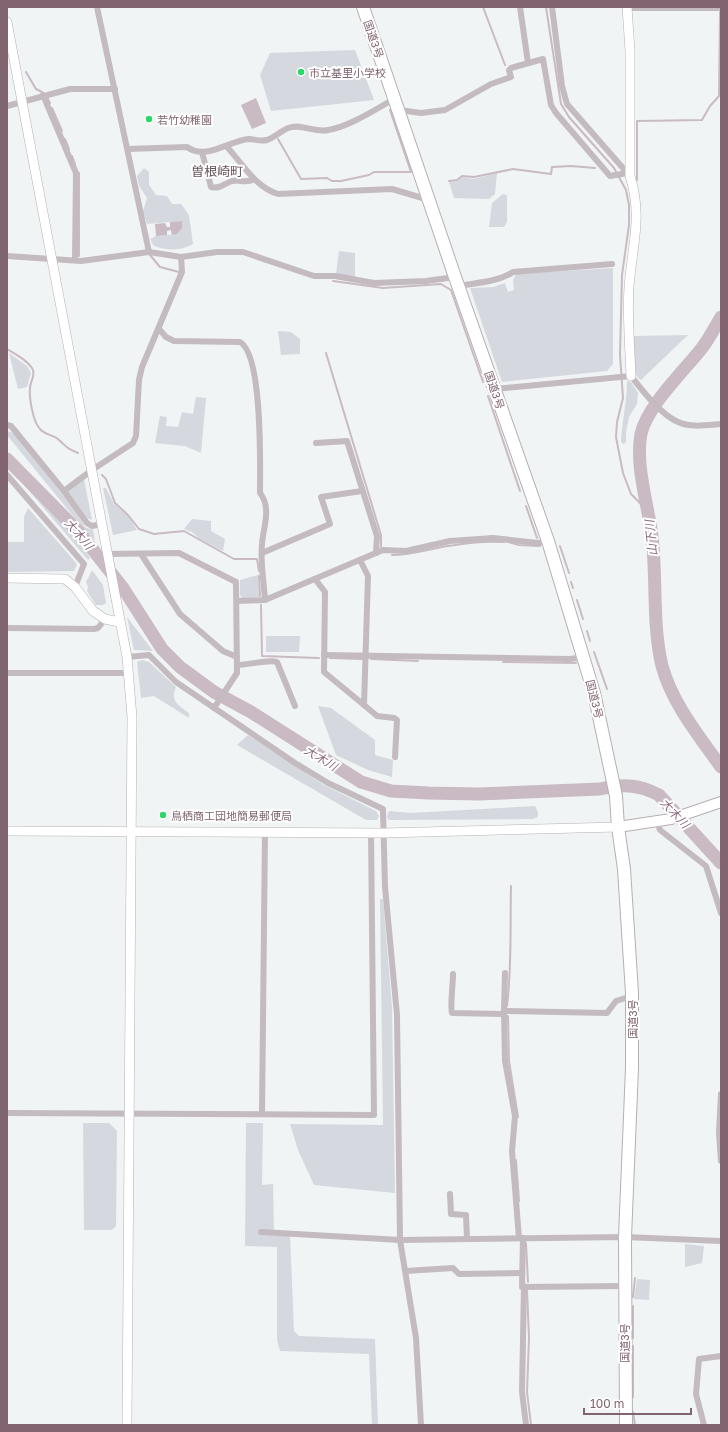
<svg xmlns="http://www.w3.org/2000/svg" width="728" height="1432" font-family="'Golos Text','Noto Sans JP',sans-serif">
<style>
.green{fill:#d5d8de}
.water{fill:#c9bac4}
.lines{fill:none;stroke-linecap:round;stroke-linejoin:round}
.stream{stroke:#c9bac4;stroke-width:2}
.river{stroke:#c9bac4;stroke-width:13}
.secondary-casing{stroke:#b9b0b4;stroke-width:10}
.primary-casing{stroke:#b7afb3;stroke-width:12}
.highway-casing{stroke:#b6afb2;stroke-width:14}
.street{stroke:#c3bbbf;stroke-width:6}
.secondary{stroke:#fff;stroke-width:9}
.primary{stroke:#fff;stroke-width:10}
.highway{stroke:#fff;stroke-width:12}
.poi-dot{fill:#2ed767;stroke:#fff;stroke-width:1.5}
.labels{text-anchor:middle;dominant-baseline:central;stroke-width:4;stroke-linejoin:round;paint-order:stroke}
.street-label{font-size:11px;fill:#806571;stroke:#fff}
.poi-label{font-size:11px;fill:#806571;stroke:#fff;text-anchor:start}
.water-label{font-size:12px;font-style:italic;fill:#8a6b7f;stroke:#fff}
.quarter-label{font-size:13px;fill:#66535b;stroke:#fff}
</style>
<rect width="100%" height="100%" fill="#f1f4f4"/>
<g class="green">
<polygon points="355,50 374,100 271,111 260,75 270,53"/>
<path d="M144 168 149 172V185L156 195 167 196 172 204H181L189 215 193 244C180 251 168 251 154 246L150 239 156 236 177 234 181 221 147 224 143 211 147 198 139 186 137 176Z"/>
<polygon points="497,173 495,194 489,199 454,198 449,182 457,181 462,177 474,179"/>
<polygon points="503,194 507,195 507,222 504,227 489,227 492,203"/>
<polygon points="339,251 355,253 355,278 336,274"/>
<polygon points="613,268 613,364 607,371 502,382 470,288 493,287 505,283 508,292 514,290 513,280 516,274"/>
<polygon points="278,331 291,332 300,339 300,354 281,355"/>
<polygon points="688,335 645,376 641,380 639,379 635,373 633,336"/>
<polygon points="9,353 27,366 31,373 27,387 18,389"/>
<path d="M627 381 631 382 638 393 637 404 629 417 626 432V442L624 444 621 442C622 421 627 402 627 381Z"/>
<polygon points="196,397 206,398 201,453 185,446 155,443 160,416 167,417 166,426 178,427 182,412 193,414"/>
<polygon points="7,431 15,434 74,509 85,527 93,530 95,540 82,527 7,435"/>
<polygon points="14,473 77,539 90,558 88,560"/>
<polygon points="84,479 92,520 87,518 68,492"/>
<polygon points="103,488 106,488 114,504 129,517 137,530 113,535"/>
<polygon points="28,508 77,564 74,571 7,572 7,542 24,542 24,517"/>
<polygon points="192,519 211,521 211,531 225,539 223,551 200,539 192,532 184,529"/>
<polygon points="92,570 103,585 106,603 103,605 96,605 87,591 88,587 86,582"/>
<polygon points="258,575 259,597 242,598 240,595 240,580"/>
<polygon points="127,617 153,651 134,650"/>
<polygon points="266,636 300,636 299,652 266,652"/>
<path d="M142 660 149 662 176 687C170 701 178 705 189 713V718L154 696 141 698 137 662Z"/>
<polygon points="318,706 331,708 375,740 375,755 393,760 392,777 368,770 336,755"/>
<polygon points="248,735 324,785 376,811 379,816 377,820 366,820 237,745"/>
<polygon points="535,806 538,812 538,817 533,819 389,820 387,817 389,811 410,813"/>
<polygon points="380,899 383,899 392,1007 395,1193 314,1185 298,1150 290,1124 383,1125"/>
<polygon points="83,1123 109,1123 117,1131 116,1226 112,1230 84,1230"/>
<polygon points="246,1123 263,1123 262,1185 273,1184 274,1231 290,1234 294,1331 299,1336 375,1339 378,1425 372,1425 369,1354 280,1351 277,1340 277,1247 245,1246"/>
<polygon points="685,1244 704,1246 702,1263 685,1267"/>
<polygon points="637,1279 650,1280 649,1300 634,1299"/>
</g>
<g class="water">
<polygon points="256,98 266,123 252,129 241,105"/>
<polygon points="182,221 182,228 177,234 172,235 171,230 167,231 167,235 156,236 155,224 165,223 167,227 170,227 170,222"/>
</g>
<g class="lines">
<g class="stream">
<polyline points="483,7 505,65"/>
<polyline points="546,7 561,104 569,117 614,168 626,190 629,205 629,225 622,275 620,355 623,398 617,422 616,437 623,473 631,494 647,510"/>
<polyline points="26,72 36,89 42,92"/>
<polyline points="47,97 50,103"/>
<polyline points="52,108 62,131"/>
<polyline points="65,139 69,149"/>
<polyline points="278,139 301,179 327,178 332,181 341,181 369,175 374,172 411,172 390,110"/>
<polyline points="72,156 75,164"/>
<polyline points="637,180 637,121 702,120 710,106 719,96 720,12"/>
<polyline points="449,181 457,180 462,176 474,177 513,169 551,174 552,167 571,166 595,168"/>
<polyline points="150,255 160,267 179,272"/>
<polyline points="79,256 79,173"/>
<polyline points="333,281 383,288 441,284 451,290 483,382"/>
<path d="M7 349C15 354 29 361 33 370 35 377 30 382 30 388 29 398 33 422 40 429 45 435 54 435 59 440 68 448 66 448 78 453"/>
<polyline points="326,353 381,535 381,547"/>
<polyline points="488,396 520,491"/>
<polyline points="102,475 106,479 115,503 128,515 139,529 154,534 184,531 234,559 257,559 259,571"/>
<polyline points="526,506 537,538"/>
<polyline points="508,542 519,545 540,546"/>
<polyline points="560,546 569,573"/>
<path d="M392 555C412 555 429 549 448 546 466 543 485 541 504 542"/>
<polyline points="259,576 260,596"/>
<polyline points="571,582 573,588"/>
<polyline points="577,600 583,619"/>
<polyline points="261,605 262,656 319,658"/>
<polyline points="587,631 590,641"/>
<polyline points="594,652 607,689"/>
<polyline points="330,658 362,659"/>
<polyline points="371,659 418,661"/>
<polyline points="503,662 576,663"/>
<path d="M507 1006C512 966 510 926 511 886"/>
<polyline points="508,1016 509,1061 518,1117"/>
<polyline points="516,1160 519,1201"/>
<polyline points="526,1243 528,1282"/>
<polyline points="527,1290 529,1338 527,1392 531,1425"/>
<polyline points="633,1297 635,1278"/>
<polyline points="633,1306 633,1338"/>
<polyline points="633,1346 633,1397"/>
<polyline points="633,1412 635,1425"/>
</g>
<g class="river">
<path d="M721 317C715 327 709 339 702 348 684 371 647 406 641 434 635 465 648 505 652 536 657 579 652 624 662 666 672 703 699 736 721 767"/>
<path d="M7 459 79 532 123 588 162 649 180 667 214 692 251 712 361 782 391 791 428 793 479 794 600 789C622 784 638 784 659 795L721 863"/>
</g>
<g class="secondary-casing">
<g id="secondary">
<path d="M627 7 630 51V176C643 217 632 246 629 287 627 317 630 347 631 376"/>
<polyline points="7,22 127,657 132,717 127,1425"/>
<polyline points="7,578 65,579 75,587 93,611 105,619 119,622"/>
<polyline points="7,831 384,833 618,827"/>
</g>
</g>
<g class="primary-casing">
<polyline id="primary" points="618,827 671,819 721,802"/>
</g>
<g class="highway-casing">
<polyline id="highway" points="363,7 455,277 548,541 594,693 616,796 618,827 624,869 632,993 632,1068 625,1237 626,1425"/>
</g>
<g class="street">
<polyline points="97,7 149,252"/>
<polyline points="520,7 528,63"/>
<polyline points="552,7 562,86 567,104 629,175"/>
<polyline points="628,8 721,8"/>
<polyline points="43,95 76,173 75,260"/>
<polyline points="7,106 70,89 115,89"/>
<polyline points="399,110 421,113 445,110 491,84 511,77 509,70 511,68 543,59 551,105 556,113 610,176 627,173"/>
<path d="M227 147C243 164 255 187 278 194L392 189 429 200"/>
<path d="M128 149 187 147C206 161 230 140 249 139 255 139 260 142 267 140 275 137 281 131 288 128 302 123 314 133 328 130 349 127 376 109 394 99"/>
<path d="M202 152 211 187C221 189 223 184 232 181 239 179 247 184 254 179"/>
<polyline points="7,256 81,261 149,252 181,257 217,252 243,252 314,276 335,276 374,283 426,281 455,277"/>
<path d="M458 286C475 283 498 282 513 272L612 264"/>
<path d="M159 329 166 337 174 341 240 342C263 355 260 467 260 493 272 508 263 528 262 544 260 562 264 582 265 600"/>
<path d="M495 389 631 376C642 390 661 415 678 422 690 428 708 425 721 424"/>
<polyline points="7,425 11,426 64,491"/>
<polyline points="316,443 347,441 377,536 376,553"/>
<polyline points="7,475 84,564 75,587"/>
<polyline points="101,524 92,526 87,523 64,491 92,470 133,443 136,436 139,380 142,367 182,272 181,257"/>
<polyline points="262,553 330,524 321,497 362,491"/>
<polyline points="106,554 179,553 236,582 237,673 214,708"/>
<polyline points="141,554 180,614 223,651 237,657"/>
<polyline points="315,579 325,592 324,672 364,705 368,576 360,560"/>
<polyline points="237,601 265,600 383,550 406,551 450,541 493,538 538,543 548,541"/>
<polyline points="7,628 94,629 98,628 105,619"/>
<polyline points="324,655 570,659 577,658 584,654"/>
<polyline points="127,657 149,655 176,682 295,763 328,783 383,809 385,887 397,1015 400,1240 416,1338 421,1425"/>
<path d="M237 665C248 665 270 659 277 662L295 706"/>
<polyline points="7,673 128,673"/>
<polyline points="364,705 377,716 394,718 397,720 395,757"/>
<polyline points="657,821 660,830 706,866 721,913"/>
<polyline points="505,973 504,1011 607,1013 616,1001 632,996"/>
<path d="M453 974C453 984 450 1007 452 1013L504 1014"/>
<polyline points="504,1011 505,1061 515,1116 512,1151 519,1238"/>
<polyline points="721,1094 719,1133 721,1161"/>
<polyline points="7,1113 374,1115 371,833"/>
<polyline points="262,1114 265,832"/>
<polyline points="450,1194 451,1214 466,1215 467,1239"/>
<polyline points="261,1232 400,1240 625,1237 721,1241"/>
<polyline points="523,1238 522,1287 624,1286"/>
<polyline points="406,1271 453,1268 459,1274 522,1273"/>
<polyline points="524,1286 522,1392 526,1425"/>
<polyline points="704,1425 696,1394 699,1359 721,1356"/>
</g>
<use href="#secondary" class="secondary"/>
<use href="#primary" class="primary"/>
<use href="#highway" class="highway"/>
</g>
<g class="poi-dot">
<circle cx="301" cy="72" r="4"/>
<circle cx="149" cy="119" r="4"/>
<circle cx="163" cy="815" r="4"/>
</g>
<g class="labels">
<g class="street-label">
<text transform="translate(374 39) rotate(71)">国道3号</text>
<text transform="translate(495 390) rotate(71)">国道3号</text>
<text transform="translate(595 699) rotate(76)">国道3号</text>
<text transform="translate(632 1019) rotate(-90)">国道3号</text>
<text transform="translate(624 1343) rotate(-90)">国道3号</text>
</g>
<g class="poi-label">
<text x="309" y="72">市立基里小学校</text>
<text x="157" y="119">若竹幼稚園</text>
<text x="171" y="815">鳥栖商工団地簡易郵便局</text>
</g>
<g class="water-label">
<text transform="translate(79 534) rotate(49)">大木川</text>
<text transform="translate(651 538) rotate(-96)">山下川</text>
<text transform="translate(321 758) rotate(31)">大木川</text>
<text transform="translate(675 813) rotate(47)">大木川</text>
</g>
<g class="quarter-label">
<text x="217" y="171">曽根崎町</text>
</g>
</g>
<rect width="728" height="1432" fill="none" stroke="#806571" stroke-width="16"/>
<path d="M584 1408v6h107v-6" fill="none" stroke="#806571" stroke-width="2"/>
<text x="590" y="1408" font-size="12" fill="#806571" stroke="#ffffff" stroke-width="3" paint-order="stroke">100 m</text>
</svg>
